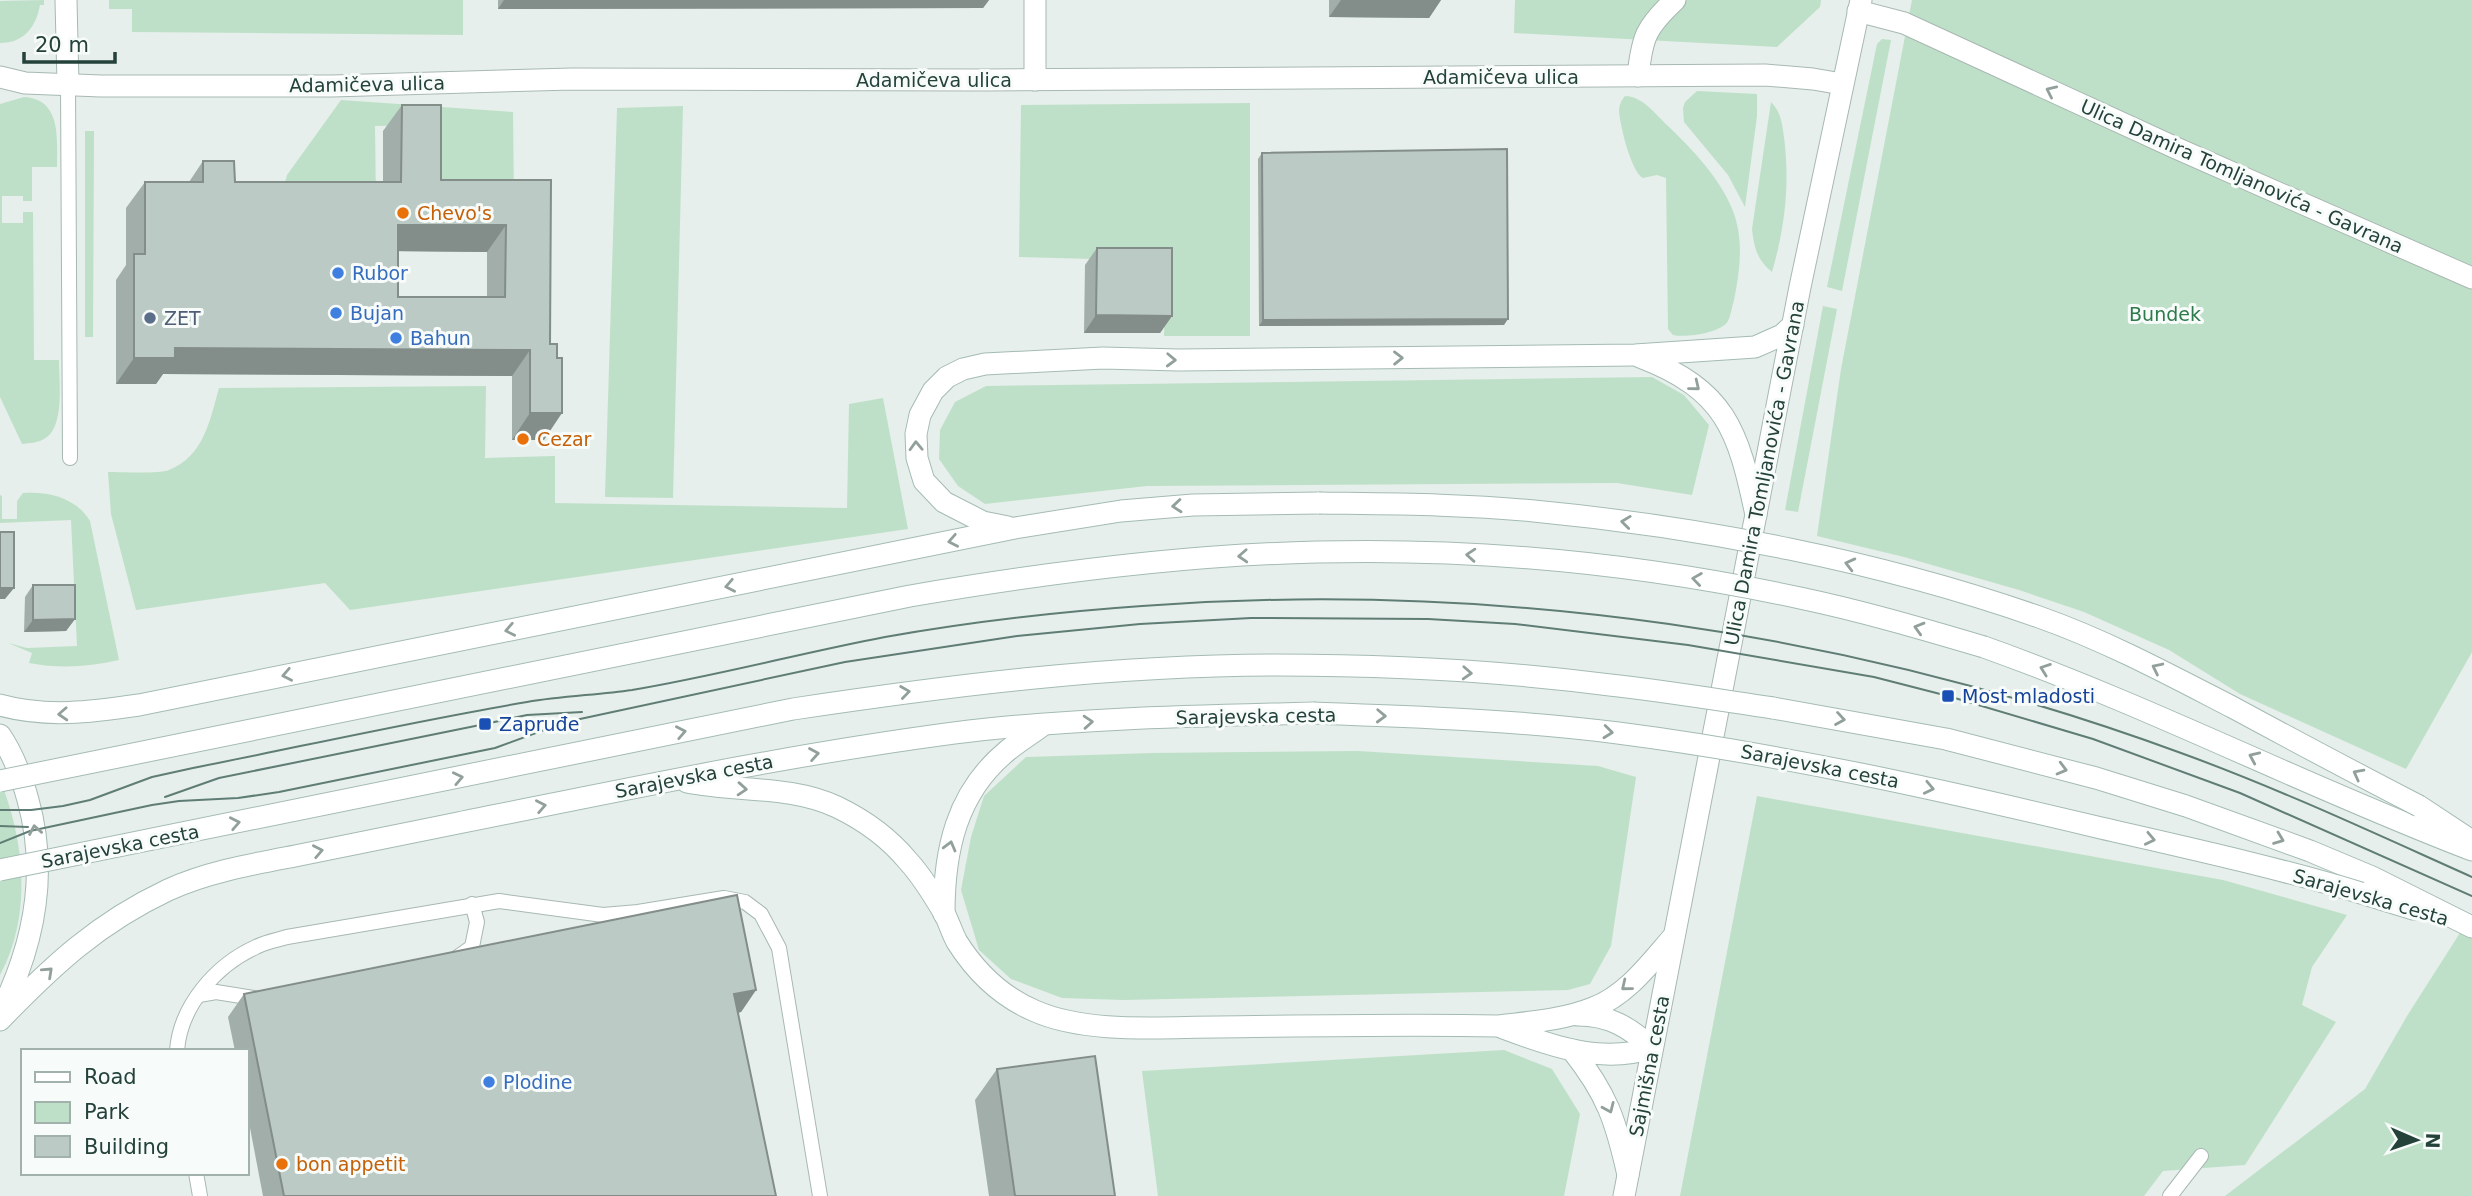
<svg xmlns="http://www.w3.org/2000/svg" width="2472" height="1196" viewBox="0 0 2472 1196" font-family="'DejaVu Sans',sans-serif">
<rect width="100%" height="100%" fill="#e6efeb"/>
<g fill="#bfe0c8">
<path d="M 44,0 L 44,5 L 40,5 C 36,27 24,43 0,43 L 0,1 Z"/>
<polygon points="109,0 463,0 463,35 132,32 132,9 109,9"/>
<polygon points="1515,0 1821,0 1820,7 1777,47 1514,33"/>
<polygon points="1912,0 2472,0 2472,652 2406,769 2240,694 2169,650 2084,612 2019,590 1904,557 1817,536 1841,369"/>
<polygon points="1882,39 1891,40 1842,291 1827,287 1877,44"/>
<polygon points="1697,91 1757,94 1757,116 1745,207 1728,175 1684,122 1683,108 1685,102"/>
<path d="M 1625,96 C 1644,97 1655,114 1668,126 C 1693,150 1720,178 1733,211 C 1744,240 1740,270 1734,300 C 1732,306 1731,315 1728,321 C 1721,333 1686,338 1673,335 L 1668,329 L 1666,178 L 1657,175 L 1643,178 C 1631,172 1620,125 1619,111 C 1619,105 1621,101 1625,96 Z"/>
<path d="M 24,97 C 62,99 57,140 57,167 L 32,167 L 32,201 L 23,201 L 23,196 L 2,196 L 2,223 L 23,223 L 23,212 L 33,212 L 34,360 L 59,360 C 59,382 65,428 44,439 C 38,443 29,443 22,444 L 0,397 L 0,104 Z"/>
<polygon points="341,100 513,112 514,203 428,202 427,125 375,126 376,201 280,201 287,175"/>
<path d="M 1771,102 C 1781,112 1782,123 1784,137 C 1790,184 1785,227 1772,272 C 1757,260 1754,247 1752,229 Z"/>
<polygon points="1250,103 1250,336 1164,336 1166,261 1019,257 1021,105"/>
<polygon points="683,106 673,498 605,497 617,108"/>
<polygon points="85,131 94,131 93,337 85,337"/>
<polygon points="1823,306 1837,309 1798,512 1785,510"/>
<polygon points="1652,377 1684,395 1709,425 1692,495 1617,483 1147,486 985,504 958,486 939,459 940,430 955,402 986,386"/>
<path d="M 486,386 L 485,458 L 555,456 L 555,503 L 847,508 L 849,404 L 883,398 L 908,529 L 350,610 L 325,583 L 136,610 L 111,514 L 108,472 C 122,472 159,474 169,470 C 204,456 210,420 219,388 Z"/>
<path d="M 23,493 C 50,491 76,498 90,521 L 119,660 C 89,667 60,669 29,663 L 32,653 L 8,643 L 27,648 L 77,646 L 71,520 L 0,523 L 0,495 L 2,496 L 2,519 L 17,519 L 17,501 Z"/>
<polygon points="1358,751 1598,766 1636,777 1611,946 1590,984 1568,990 1123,1000 1062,998 1011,979 979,950 961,890 971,837 984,796 1026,757 1152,753"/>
<path d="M 0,780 C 25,841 32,916 0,975 Z"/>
<polygon points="1757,796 2223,880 2347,915 2312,967 2302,1005 2336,1022 2245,1165 2163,1171 2144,1196 1680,1196"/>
<polygon points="2472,914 2472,1196 2225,1196 2365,1089 2407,1016"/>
<polygon points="1504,1050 1552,1069 1580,1114 1564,1196 1158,1196 1142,1071"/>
</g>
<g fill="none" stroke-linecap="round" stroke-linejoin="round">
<defs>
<g id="service">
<polyline points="68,84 70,458"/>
<polyline points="455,959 472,947 477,922 472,904"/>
<polyline points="199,995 216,992 260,999"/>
<path d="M 177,1051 C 180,1006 216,965 256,947 C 265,942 277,940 287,937 L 499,901 L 603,915 L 638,912 L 724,898 L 745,902 L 761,914 L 779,948 L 820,1196"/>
<polyline points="196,1173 200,1196"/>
<polyline points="2170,1196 2201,1156"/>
</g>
<g id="minor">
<polyline points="66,0 68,84"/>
<polyline points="1858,11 1904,23 2176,148 2472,278"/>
<path d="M 1638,76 C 1642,37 1646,27 1675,0"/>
<polyline points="0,77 25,83 101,86 332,86 572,79 986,80 1765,75 1813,79 1842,84"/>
<polyline points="1035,80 1035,0"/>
</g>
<polyline id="tertiary" points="1624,1196 1800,287 1861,0"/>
<g id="secondary">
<path d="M 1640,357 C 1726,390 1738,430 1756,515"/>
<polyline points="1008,527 983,522 944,502 924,481 917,458 916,434 920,415 933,391 947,377 963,369 985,364 1103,358 1179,360 1635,355 1755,347 1782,335 1793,325"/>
<path d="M 1984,647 C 2150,706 2307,787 2472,850"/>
<path d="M 0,705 C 47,718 91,712 139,705 L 1015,528 L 1121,511 L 1193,505 L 1319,503"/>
<polyline points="1773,708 1946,739 2096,778 2186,806 2310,851 2372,877 2472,927"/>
<path d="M 0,735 C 13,754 22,778 28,800 C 48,872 35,942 2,1009"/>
<path d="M 687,782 C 736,792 790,785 837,807 C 864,820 889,838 908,861 C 922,876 934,896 944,913 C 949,922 952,933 957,942 C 976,972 1002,997 1035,1011 C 1087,1034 1162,1027 1218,1027 C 1311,1026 1405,1024 1498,1026 C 1530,1022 1563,1020 1593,1008 C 1627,995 1650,963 1673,937"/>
<polyline points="2419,806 2472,841"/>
<polyline points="2361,893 2413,909"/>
<path d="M 944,914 C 944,851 956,793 1007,751 C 1018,742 1031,734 1043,725"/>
<path d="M 0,1020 C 53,965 98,923 168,890 C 207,872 253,864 295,856 C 349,845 403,834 458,823 C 623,790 787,755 954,733 C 1073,718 1194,716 1313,713"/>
<path d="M 1503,1028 C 1551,1046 1601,1064 1652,1048 C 1629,1027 1609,1015 1578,1015"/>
<path d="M 1572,1050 C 1607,1094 1616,1121 1628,1175"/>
</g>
</defs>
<use href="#service" stroke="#a8b8b2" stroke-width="16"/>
<use href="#minor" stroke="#a8b8b2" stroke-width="23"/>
<use href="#tertiary" stroke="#a8b8b2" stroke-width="23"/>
<use href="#secondary" stroke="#a4bbb3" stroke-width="23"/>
<use href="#service" stroke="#fff" stroke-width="14"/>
<use href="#minor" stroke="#fff" stroke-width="21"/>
<use href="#tertiary" stroke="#fff" stroke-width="21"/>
<use href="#secondary" stroke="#fff" stroke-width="21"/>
<g stroke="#5f7d75" stroke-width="2">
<polyline points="165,797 219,778 485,724 527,715 582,712"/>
<path d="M 0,810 L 31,810 L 63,806 L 90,800 L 152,777 L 193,768 C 304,746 415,721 527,702 C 562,696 597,695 632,690 C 716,676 801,653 885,637 C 969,622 1056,612 1142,606 C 1493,580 1850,631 2181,753 C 2280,789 2376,834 2472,877"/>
<polyline points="0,826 28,827"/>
<polyline points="0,843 30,831 152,805 179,801 238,798 279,792 495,748 566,722 845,662 1017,636 1140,624 1251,618 1428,619 1515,624 1688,645 1874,677 1948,696 2093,739 2240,793 2472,896"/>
</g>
<defs>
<g id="secondary-bridge">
<path d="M 1319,503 C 1391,504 1463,504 1534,511 C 1702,527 1879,561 2039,617 C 2107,641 2170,675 2234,708 C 2295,741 2357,774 2419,806"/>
<path d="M 1313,713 C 1415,717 1517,720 1618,733 C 1781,754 1942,790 2101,828 C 2188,848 2275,867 2361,893"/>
<path d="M 0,781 L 910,596 C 1044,573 1180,555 1317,552 C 1478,548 1642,564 1800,598 C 1862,611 1923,629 1984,647"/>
<path d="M 0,870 L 793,709 C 953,685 1115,665 1277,665 C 1388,665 1501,671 1610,685 C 1665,691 1719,700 1773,708"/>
</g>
</defs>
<use href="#secondary-bridge" stroke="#a4bbb3" stroke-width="23" stroke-linecap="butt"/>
<use href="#secondary-bridge" stroke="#fff" stroke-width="21"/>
</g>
<g fill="#a1aea9" fill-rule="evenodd">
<polygon points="498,0 989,0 983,8 498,9"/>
<polygon points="1329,0 1441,0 1429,18 1329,17"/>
<path d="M 402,105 L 441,180 L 551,180 L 544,440 L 512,440 L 512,376 L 163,374 L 156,384 L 116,384 L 116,280 L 126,265 L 126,208 L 145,182 L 189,182 L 203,161 L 235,182 L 383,182 L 383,131 ZM 398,251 L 487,252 L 487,297 L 398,297 Z"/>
<polygon points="1262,153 1504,325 1259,326 1258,159"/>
<polygon points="1097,248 1172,316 1160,333 1084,333 1085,265"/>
<polygon points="33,585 75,619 66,631 24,632 25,597"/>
<polygon points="756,990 741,1012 737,1013 776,1196 263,1196 247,1112 247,1051 235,1051 228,1017 244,994"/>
<polygon points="997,1069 1115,1196 989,1196 975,1100"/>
</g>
<g fill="#838d89">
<polygon points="504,0 989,0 983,8 498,9"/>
<polygon points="1341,0 1441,0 1429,18 1329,17"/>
<polygon points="398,225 506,225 487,252 380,251"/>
<polygon points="1096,315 1172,316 1160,333 1084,333"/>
<polygon points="1508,319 1504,325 1259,326 1263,320"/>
<polygon points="175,348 530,350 512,376 163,374 156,384 116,384 134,358"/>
<polygon points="530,413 562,413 544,440 512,440"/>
<polygon points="0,588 14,588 5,599 0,599"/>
<polygon points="75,619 66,631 24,632 33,620"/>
<polygon points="756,990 741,1012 718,1017 734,994"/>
</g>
<g fill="#bbcac4" stroke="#838d89" stroke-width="2" fill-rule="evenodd">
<path d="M 402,105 L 441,105 L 441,180 L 551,180 L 550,344 L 557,344 L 557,358 L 562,358 L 562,413 L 530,413 L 530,350 L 175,348 L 175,358 L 134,358 L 134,254 L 145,254 L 145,182 L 203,182 L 203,161 L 234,161 L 235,182 L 401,182 ZM 398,225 L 506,225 L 505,297 L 398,297 Z"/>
<polygon points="1507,149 1508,319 1263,320 1262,153"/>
<polygon points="1097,248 1172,248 1172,316 1096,315"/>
<rect x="0" y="532" width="14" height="56"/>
<polygon points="33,585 75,585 75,619 33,620"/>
<polygon points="737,895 756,990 734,994 776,1196 284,1196 244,994"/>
<polygon points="1095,1056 1115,1196 1015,1196 997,1069"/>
</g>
<defs><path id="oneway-chevron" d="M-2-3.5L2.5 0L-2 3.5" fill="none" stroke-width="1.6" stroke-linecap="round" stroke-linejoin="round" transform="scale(1.75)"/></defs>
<g stroke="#92a09c">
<use href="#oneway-chevron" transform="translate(2051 91) rotate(-155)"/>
<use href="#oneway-chevron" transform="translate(1398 358) rotate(-1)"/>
<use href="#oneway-chevron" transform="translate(1171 360) rotate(2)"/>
<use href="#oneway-chevron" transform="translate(1695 386) rotate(39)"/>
<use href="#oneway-chevron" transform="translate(916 446) rotate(-92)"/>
<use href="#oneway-chevron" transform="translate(1177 506) rotate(175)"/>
<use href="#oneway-chevron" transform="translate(1626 522) rotate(-173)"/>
<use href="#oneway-chevron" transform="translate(953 541) rotate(169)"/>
<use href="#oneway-chevron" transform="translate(1471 555) rotate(-176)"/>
<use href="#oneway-chevron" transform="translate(1243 556) rotate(177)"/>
<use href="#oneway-chevron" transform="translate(1850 564) rotate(-166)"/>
<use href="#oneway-chevron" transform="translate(1697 579) rotate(-172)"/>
<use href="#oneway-chevron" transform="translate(730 586) rotate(169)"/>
<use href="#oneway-chevron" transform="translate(1919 628) rotate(-164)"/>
<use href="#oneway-chevron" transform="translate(510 630) rotate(169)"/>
<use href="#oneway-chevron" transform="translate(2157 668) rotate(-154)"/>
<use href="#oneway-chevron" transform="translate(2045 669) rotate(-160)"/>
<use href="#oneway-chevron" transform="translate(1467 673) rotate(3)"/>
<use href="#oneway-chevron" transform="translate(287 675) rotate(169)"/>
<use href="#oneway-chevron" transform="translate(905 692) rotate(-8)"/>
<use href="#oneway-chevron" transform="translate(63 714) rotate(177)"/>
<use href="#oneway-chevron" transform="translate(1381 716) rotate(2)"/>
<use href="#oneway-chevron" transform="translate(1840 719) rotate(9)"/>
<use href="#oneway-chevron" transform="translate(1088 722) rotate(-4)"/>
<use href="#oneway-chevron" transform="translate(681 732) rotate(-11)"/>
<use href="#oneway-chevron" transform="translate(1608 732) rotate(6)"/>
<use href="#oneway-chevron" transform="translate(814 754) rotate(-10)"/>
<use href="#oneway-chevron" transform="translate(2254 757) rotate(-156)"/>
<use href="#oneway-chevron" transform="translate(2062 769) rotate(15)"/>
<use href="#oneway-chevron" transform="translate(2358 774) rotate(-152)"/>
<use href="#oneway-chevron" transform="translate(458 778) rotate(-12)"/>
<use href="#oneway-chevron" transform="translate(1929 788) rotate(12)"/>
<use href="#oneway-chevron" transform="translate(742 789) rotate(4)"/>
<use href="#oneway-chevron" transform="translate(541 806) rotate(-11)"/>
<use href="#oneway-chevron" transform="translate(235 823) rotate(-11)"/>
<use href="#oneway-chevron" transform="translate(35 830) rotate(-100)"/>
<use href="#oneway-chevron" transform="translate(2150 839) rotate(12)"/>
<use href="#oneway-chevron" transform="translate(2279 839) rotate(21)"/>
<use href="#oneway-chevron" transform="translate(950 846) rotate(-75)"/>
<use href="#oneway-chevron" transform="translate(318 851) rotate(-11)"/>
<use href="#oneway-chevron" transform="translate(48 972) rotate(-43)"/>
<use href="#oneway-chevron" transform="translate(1626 986) rotate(141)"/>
<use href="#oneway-chevron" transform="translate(1609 1108) rotate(66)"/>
</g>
<g fill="#e8710a" stroke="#f7fbf9" stroke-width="2.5">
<circle cx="403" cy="213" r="7"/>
<circle cx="523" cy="439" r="7"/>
<circle cx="282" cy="1164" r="7"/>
</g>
<g fill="#3f7fe0" stroke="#f7fbf9" stroke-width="2.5">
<circle cx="338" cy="273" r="7"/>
<circle cx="336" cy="313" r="7"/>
<circle cx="396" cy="338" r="7"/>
<circle cx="489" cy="1082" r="7"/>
</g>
<circle fill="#5c6f8a" stroke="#f7fbf9" stroke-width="2.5" cx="150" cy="318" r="7"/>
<g fill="#1a4fb4" stroke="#f7fbf9" stroke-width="2.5">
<rect x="1941" y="689" width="14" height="14" rx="3.5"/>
<rect x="478" y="717" width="14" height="14" rx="3.5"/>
</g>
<g text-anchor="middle" stroke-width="6" stroke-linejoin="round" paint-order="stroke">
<g font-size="19" fill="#24423a" stroke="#f7fbf9">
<text x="1501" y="84">Adamičeva ulica</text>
<text x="934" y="87">Adamičeva ulica</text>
<text transform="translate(367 84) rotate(-1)" y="7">Adamičeva ulica</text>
<text transform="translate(2242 176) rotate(24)" y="7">Ulica Damira Tomljanovića - Gavrana</text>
<text transform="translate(1764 473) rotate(-79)" y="7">Ulica Damira Tomljanovića - Gavrana</text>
<text transform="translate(1256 716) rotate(-1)" y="7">Sarajevska cesta</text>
<text transform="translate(1820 766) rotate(11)" y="7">Sarajevska cesta</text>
<text transform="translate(694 776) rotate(-11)" y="7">Sarajevska cesta</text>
<text transform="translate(120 846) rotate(-11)" y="7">Sarajevska cesta</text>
<text transform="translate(2371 897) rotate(16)" y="7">Sarajevska cesta</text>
<text transform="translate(1649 1066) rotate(-79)" y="7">Sajmišna cesta</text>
</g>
<g font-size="19" fill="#c56008" stroke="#f7fbf9" text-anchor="start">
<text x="417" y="220">Chevo's</text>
<text x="537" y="446">Cezar</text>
<text x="296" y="1171">bon appetit</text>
</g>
<g font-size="19" fill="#366cbe" stroke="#f7fbf9" text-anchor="start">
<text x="352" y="280">Rubor</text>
<text x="350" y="320">Bujan</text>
<text x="410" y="345">Bahun</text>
<text x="503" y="1089">Plodine</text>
</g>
<g font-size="19" fill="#2d7a4b" stroke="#f7fbf9">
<text x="2165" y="321">Bundek</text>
</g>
<g font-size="19" fill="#4e5e75" stroke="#f7fbf9" text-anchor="start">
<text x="164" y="325">ZET</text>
</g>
<g font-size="19" fill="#164399" stroke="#f7fbf9" text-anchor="start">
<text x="1962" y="703">Most mladosti</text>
<text x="499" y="731">Zapruđe</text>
</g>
</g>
<rect x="21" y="1049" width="228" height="126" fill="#f7fbf9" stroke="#a3b1ad" stroke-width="2"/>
<rect x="35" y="1072" width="35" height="10" fill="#ffffff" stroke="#a3b1ad" stroke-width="2"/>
<text x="84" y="1084" font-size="21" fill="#24423a">Road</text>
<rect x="35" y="1102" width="35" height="21" fill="#bfe0c8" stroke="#a3b1ad" stroke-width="2"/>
<text x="84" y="1119" font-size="21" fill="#24423a">Park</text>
<rect x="35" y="1136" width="35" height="21" fill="#bbcac4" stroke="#a3b1ad" stroke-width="2"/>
<text x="84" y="1154" font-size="21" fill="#24423a">Building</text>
<g transform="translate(2416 1140) rotate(92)" stroke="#f7fbf9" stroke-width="5" paint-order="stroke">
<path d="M0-5L12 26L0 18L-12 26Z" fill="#24423a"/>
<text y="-10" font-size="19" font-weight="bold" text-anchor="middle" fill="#24423a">N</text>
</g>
<path d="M24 52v10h91v-10" fill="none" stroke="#24423a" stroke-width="3.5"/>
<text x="35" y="52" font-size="21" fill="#24423a" stroke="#f7fbf9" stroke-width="5" paint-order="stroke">20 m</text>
</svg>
